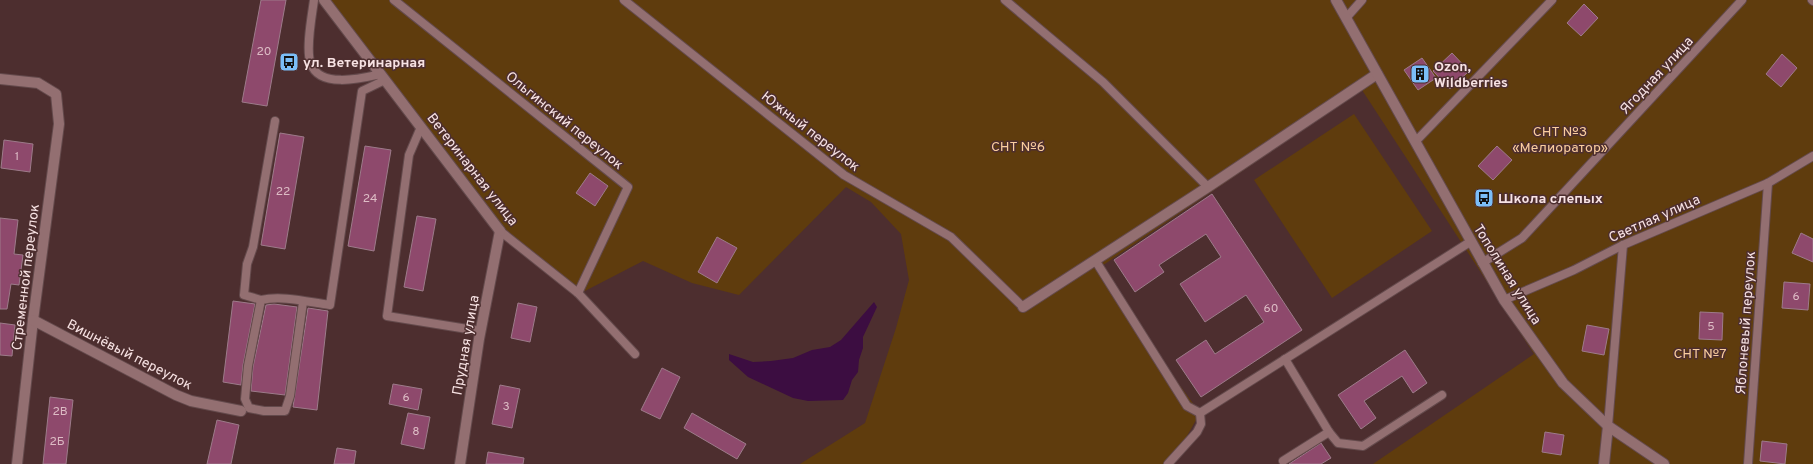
<svg xmlns="http://www.w3.org/2000/svg" width="1813" height="464" viewBox="0 0 1813 464" font-family="Overpass,sans-serif">
<rect width="100%" height="100%" fill="#4d2e2f"/>
<g fill="#5f3c0d">
<polygon points="321,0 1813,0 1813,464 1373,464 1534,354 1362,90 1096,270 1200,413 1171,464 800,464 865,423 896,328 909,280 901,234 871,202 846,187 739,295 692,283 643,261 583,292 497,232"/>
<polygon points="1354,114 1432,231 1332,298 1254,180"/>
</g>
<polygon fill="#3c0d41" points="874,302 877,307 863,337 863,348 859,360 858,372 852,380 848,393 843,400 808,401 793,398 748,377 729,360 729,354 753,362 771,361 793,358 812,350 830,347 841,340"/>
<g fill="#8e496c" stroke="#9d7b8a">
<polygon points="261,0 286,0 267,106 242,102"/>
<polygon points="1584,4 1598,18 1581,36 1567,23"/>
<polygon points="1452,53 1469,71 1450,89 1433,71"/>
<polygon points="1782,54 1797,68 1781,87 1766,74"/>
<polygon points="1422,58 1436,78 1418,90 1404,70"/>
<polygon points="280,133 304,137 285,249 261,245"/>
<polygon points="4,140 33,144 30,172 1,168"/>
<polygon points="365,146 391,150 374,251 348,246"/>
<polygon points="1497,146 1512,160 1493,180 1478,166"/>
<polygon points="590,173 608,186 595,206 576,193"/>
<polygon points="1212,194 1302,330 1201,397 1176,360 1206,340 1215,354 1264,322 1246,295 1205,322 1180,284 1221,257 1206,234 1159,265 1164,272 1135,292 1114,260"/>
<polygon points="417,216 436,219 423,291 404,287"/>
<polygon points="0,218 18,220 14,254 23,255 19,285 11,284 7,309 0,309"/>
<polygon points="1801,233 1813,239 1813,262 1792,253"/>
<polygon points="717,237 737,248 717,283 698,272"/>
<polygon points="1784,282 1810,284 1808,310 1782,308"/>
<polygon points="233,301 255,304 243,365 241,385 223,382"/>
<polygon points="518,303 537,307 530,342 511,338"/>
<polygon points="274,304 297,307 285,395 251,391 253,367 266,305"/>
<polygon points="308,308 328,311 317,410 293,407"/>
<polygon points="1700,312 1723,313 1722,340 1699,339"/>
<polygon points="0,323 15,325 12,356 0,355"/>
<polygon points="1587,325 1609,329 1604,355 1582,351"/>
<polygon points="1405,350 1427,383 1413,393 1402,376 1364,401 1376,418 1361,429 1338,395"/>
<polygon points="662,368 680,377 660,419 641,410"/>
<polygon points="393,384 422,389 418,410 389,404"/>
<polygon points="500,385 520,389 512,428 492,424"/>
<polygon points="50,397 73,400 66,464 43,464"/>
<polygon points="408,413 430,417 424,449 401,444"/>
<polygon points="692,413 746,444 737,459 684,428"/>
<polygon points="217,420 239,425 231,464 207,464"/>
<polygon points="1545,432 1564,435 1561,455 1542,452"/>
<polygon points="1762,441 1787,444 1785,464 1760,461"/>
<polygon points="1321,443 1331,458 1321,464 1289,464"/>
<polygon points="337,448 356,451 354,464 334,464"/>
<polygon points="488,452 524,458 523,464 486,464"/>
</g>
<g fill="none" stroke-linecap="round" stroke-linejoin="round">
<defs>
<g id="service">
<path d="M 314,0 C 312,15 305,51 311,64 C 320,89 363,78 381,74"/>
<polyline points="394,0 628,187 578,293"/>
<polyline points="624,0 844,175 951,237 1023,307"/>
<polyline points="1005,0 1103,82 1208,187"/>
<polyline points="1812,0 1813,1"/>
<polyline points="1346,18 1362,0"/>
<polyline points="421,127 409,155 387,316 480,331"/>
<polyline points="1416,141 1552,0"/>
<polyline points="500,231 578,293 635,354"/>
<polyline points="1095,260 1187,406 1200,413 1470,242"/>
<polyline points="1482,263 1522,238 1742,0"/>
<polyline points="261,300 244,295 247,264 253,247 275,121"/>
<polyline points="1504,300 1574,270 1623,245 1768,183 1813,156"/>
<path d="M 303,302 L 290,396 L 285,411 L 264,411 L 249,408 L 245,399 L 248,366 L 261,300 C 282,295 308,302 330,305 L 362,91 L 385,80"/>
<polyline points="1285,359 1329,432 1338,443 1363,446 1442,395"/>
<polyline points="1608,426 1623,245"/>
<polyline points="1283,461 1329,432"/>
<polyline points="1168,464 1197,432 1201,424 1200,413"/>
<polyline points="1748,464 1768,183"/>
</g>
<g id="minor">
<polyline points="0,79 38,83 56,94 59,124 33,320 17,464"/>
<polyline points="1023,307 1208,187 1377,74"/>
<polyline points="33,320 176,395 191,401 241,411"/>
<polyline points="460,464 479,339 500,231"/>
<polyline points="1604,464 1608,426"/>
</g>
<g id="tertiary">
<polyline points="324,0 500,231"/>
<polyline points="1336,0 1504,300 1563,383 1608,426 1664,464"/>
</g>
</defs>
<use href="#service" stroke="#644a4c" stroke-width="10"/>
<use href="#minor" stroke="#644a4c" stroke-width="12"/>
<use href="#tertiary" stroke="#644a4c" stroke-width="12"/>
<use href="#service" stroke="#936f71" stroke-width="8"/>
<use href="#minor" stroke="#936f71" stroke-width="10"/>
<use href="#tertiary" stroke="#936f71" stroke-width="10"/>
</g>
<defs>
<symbol id="bus-square" viewBox="-11 -11 22 22"><rect x="-9" y="-9" width="18" height="18" rx="4" fill="#7bbef8" stroke="#4d2e2f"/><path d="M-5-6H5V4H4V6H2V4H-2V6H-4V4H-5ZM-3.5-4V0h7V-4ZM-3.5 1.2v1.5H-2V1.2ZM2 1.2v1.5H3.5V1.2Z" fill="#111"/></symbol>
<symbol id="building-square" viewBox="-11 -11 22 22"><rect x="-9" y="-9" width="18" height="18" rx="4" fill="#7bbef8" stroke="#4d2e2f"/><path d="M-4-6H4V6H1V3H-1V6H-4ZM-2.5-4.3h1.7v1.8h-1.7ZM.8-4.3h1.7v1.8H.8ZM-2.5-1h1.7V.8h-1.7ZM.8-1h1.7V.8H.8Z" fill="#111"/></symbol>
</defs>
<g fill-rule="evenodd">
<use href="#bus-square" x="278" y="51" width="22" height="22"/>
<use href="#building-square" x="1409" y="63" width="22" height="22"/>
<use href="#bus-square" x="1473" y="187" width="22" height="22"/>
</g>
<g text-anchor="middle" stroke-width="3" stroke-linejoin="round" paint-order="stroke">
<g font-size="12" fill="#ddbcc5">
<text x="264" y="55">20</text>
<text x="17" y="160">1</text>
<text x="283" y="195">22</text>
<text x="370" y="202">24</text>
<text x="1796" y="300">6</text>
<text x="1271" y="312">60</text>
<text x="1711" y="330">5</text>
<text x="406" y="401">6</text>
<text x="506" y="410">3</text>
<text x="60" y="415">2В</text>
<text x="416" y="435">8</text>
<text x="57" y="445">2Б</text>
</g>
<g font-size="14" font-weight="bold" fill="#f7e2e3" stroke="#4d2e2f" text-anchor="start">
<text x="303" y="67">ул. Ветеринарная</text>
<text x="1434" y="71">Ozon,<tspan x="1434" dy="16">Wildberries</tspan></text>
<text x="1498" y="203">Школа слепых</text>
</g>
<g font-size="14" fill="#f7e2e3" stroke="#4d2e2f">
<text transform="translate(1656 75) rotate(-47)" y="5">Ягодная улица</text>
<text transform="translate(565 120) rotate(39)" y="5">Ольгинский переулок</text>
<text transform="translate(811 131) rotate(38)" y="5">Южный переулок</text>
<text transform="translate(473 169) rotate(52)" y="5">Ветеринарная улица</text>
<text transform="translate(1654 218) rotate(-24)" y="5">Светлая улица</text>
<text transform="translate(1508 274) rotate(58)" y="5">Тополиная улица</text>
<text transform="translate(25 277) rotate(-83)" y="5">Стременной переулок</text>
<text transform="translate(1745 323) rotate(-86)" y="5">Яблоневый переулок</text>
<text transform="translate(465 345) rotate(-80)" y="5">Прудная улица</text>
<text transform="translate(130 354) rotate(27)" y="5">Вишнёвый переулок</text>
</g>
<g font-size="14" fill="#facd9e" stroke="#4d2e2f">
<text x="1560" y="136">СНТ №3<tspan x="1560" dy="16">«Мелиоратор»</tspan></text>
<text x="1018" y="151">СНТ №6</text>
<text x="1700" y="358">СНТ №7</text>
</g>
</g>
</svg>
